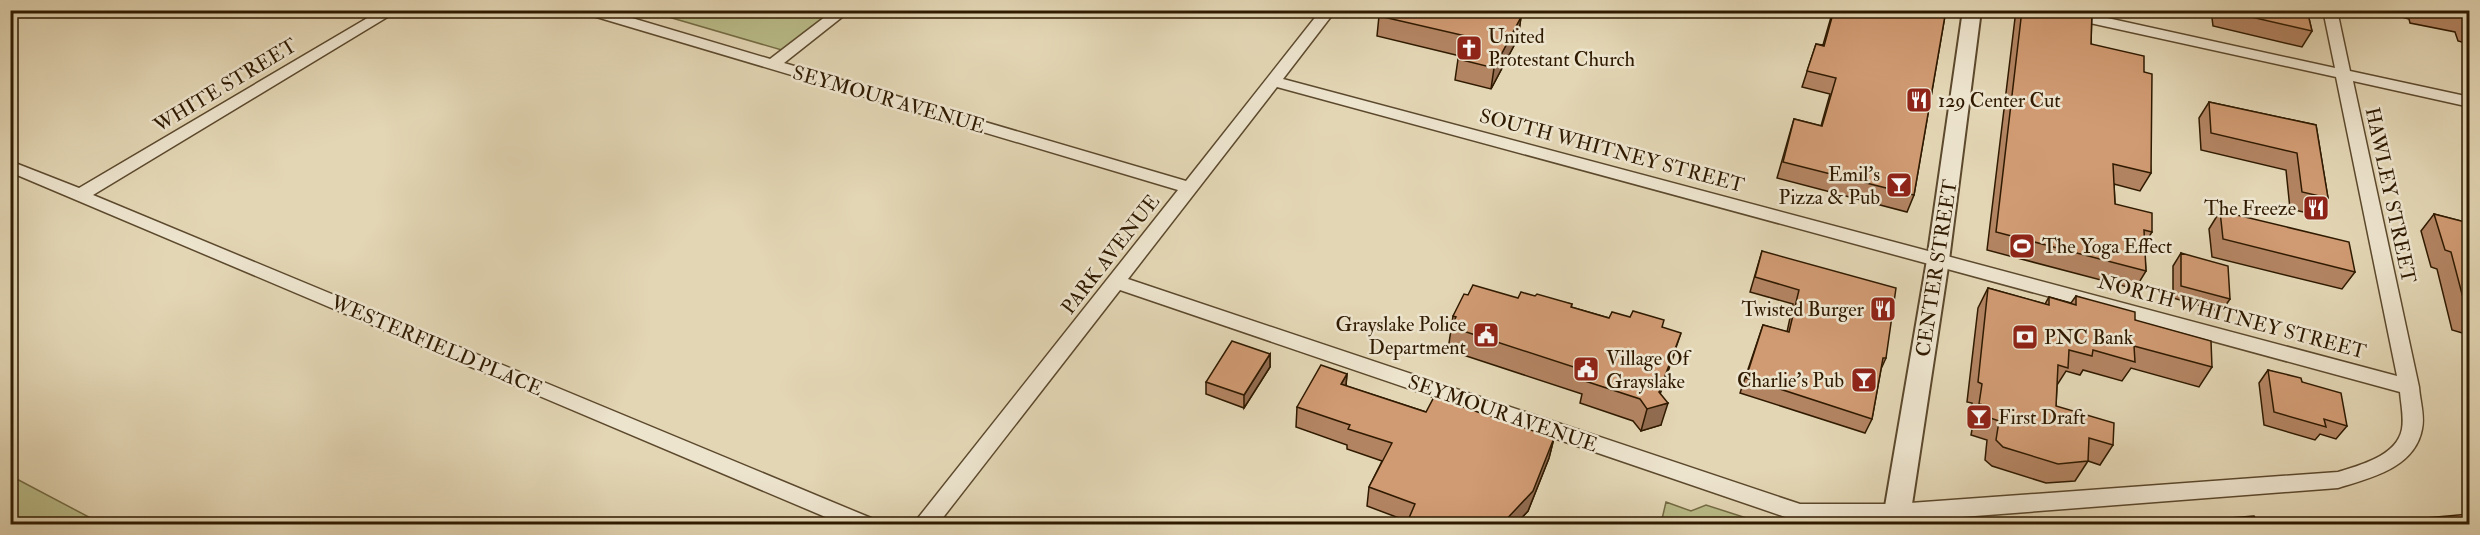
<svg xmlns="http://www.w3.org/2000/svg" width="2480" height="535" viewBox="0 0 2480 535" font-family="'IM FELL Double Pica',serif">
<rect width="100%" height="100%" fill="#e3d6b4"/>
<filter id="stains"><feTurbulence type="fractalNoise" baseFrequency=".00333" numOctaves="4"/><feColorMatrix values="0 0 0 0 .2 0 0 0 0 .09 0 0 0 0 .02 0 0 0 .5 -.17"/></filter>
<radialGradient id="worn" r=".72"><stop offset=".6" stop-color="#630" stop-opacity="0"/><stop offset="1" stop-color="#630" stop-opacity=".3"/></radialGradient>
<g fill="#b9bc89" stroke="#746b44" stroke-width="1.5">
<polygon points="648,11 835,11 785,51"/>
<polygon points="11,476 102,524 11,524"/>
<polygon points="1666,502 1691,511 1706,505 1765,524 1678,524 1662,519"/>
</g>
<g fill="none" stroke-linecap="round" stroke-linejoin="round">
<defs>
<g id="minor">
<polygon points="381,10 399,10 93,195 871,518 874,524 842,524 10,172 10,161 79,188"/>
<path d="M 581,10 L 605,10 L 770,59 L 834,10 L 851,10 L 784,63 L 1186,181 L 1321,10 L 1336,10 L 1283,79 L 2397,376 L 2336,77 L 2049,14 L 2042,10 L 2071,10 L 2335,68 L 2323,10 L 2337,10 L 2350,71 L 2470,97 L 2470,107 L 2353,81 L 2419,387 C 2420,401 2425,416 2422,429 C 2415,468 2370,478 2338,488 L 1896,522 L 1800,522 L 1120,290 L 938,524 L 915,524 L 918,518 L 1178,190 L 583,13 ZM 1277,87 L 2400,392 C 2401,404 2404,417 2402,429 C 2397,456 2360,465 2338,472 L 1896,504 L 1800,504 L 1128,279 Z"/>
</g>
<polygon id="tertiary" points="1963,10 1981,10 1949,260 1909,524 1882,524 1927,260"/>
</defs>
<use href="#minor" stroke="#5c492d" stroke-width="3"/>
<use href="#tertiary" stroke="#5c492d" stroke-width="4"/>
<use href="#minor" fill="#ede4ce" fill-rule="evenodd"/>
<use href="#tertiary" fill="#ede4ce" fill-rule="evenodd"/>
</g>
<g fill="#b38462" stroke="#2f1a00" stroke-width="1.5">
<polygon points="1833,10 1861,12 1861,10 1946,10 1914,195 1907,212 1777,178 1789,136 1794,119 1821,126 1830,94 1802,87 1816,44 1823,45"/>
<polygon points="2016,10 2092,10 2091,44 2144,72 2151,173 2140,191 2114,184 2115,204 2152,232 2144,245 2146,271 2135,289 1987,250"/>
<polygon points="2127,10 2148,10 2146,15"/>
<polygon points="2211,10 2307,10 2312,31 2302,47 2213,26"/>
<polygon points="2399,10 2469,10 2469,44 2458,41 2455,32 2410,23 2409,19 2401,17"/>
<polygon points="1379,16 1521,17 1518,38 1491,89 1455,80 1458,59 1460,56 1377,36"/>
<polygon points="2209,102 2316,125 2328,198 2316,215 2290,209 2286,170 2201,150 2199,118"/>
<polygon points="2220,211 2355,272 2342,289 2212,257 2209,229"/>
<polygon points="2434,214 2469,223 2469,335 2452,330 2437,269 2431,267 2421,231"/>
<polygon points="1762,251 1886,358 1881,369 1872,419 1865,433 1740,393 1763,325 1787,332 1793,304 1750,292"/>
<polygon points="2181,253 2230,299 2221,312 2173,298 2173,266"/>
<polygon points="1988,288 2045,304 2049,297 2071,303 2076,296 2135,320 2212,367 2199,387 2131,368 2122,381 2083,370 2080,375 2066,371 2057,385 2056,406 2113,445 2100,465 2088,461 2075,481 2046,483 1992,466 1985,460 1987,440 1971,435 1973,424 1969,423 1972,403 1967,402 1978,308"/>
<polygon points="1468,295 1518,298 1535,296 1572,304 1571,307 1609,318 1662,327 1674,355 1660,393 1661,425 1641,431 1633,421 1580,403 1582,394 1448,350 1453,316"/>
<polygon points="1270,354 1270,367 1244,408 1206,394 1206,382"/>
<polygon points="2268,370 2302,382 2347,426 2336,439 2320,434 2315,440 2264,425 2259,383"/>
<polygon points="1347,374 1346,386 1426,412 1554,438 1549,458 1528,511 1515,525 1406,525 1407,521 1367,506 1369,487 1382,461 1347,449 1347,445 1296,427 1297,407"/>
</g>
<g fill="#926c50" stroke="#2f1a00" stroke-width="1.5">
<polygon points="1521,17 1518,38 1491,89 1494,68"/>
<polygon points="1681,333 1656,406 1668,403 1661,425 1641,431 1647,409 1659,392"/>
<polygon points="1270,354 1270,367 1244,408 1244,395"/>
<polygon points="1347,374 1345,394 1341,384"/>
<polygon points="1554,438 1549,458 1528,511 1515,525 1501,525"/>
</g>
<g fill="#d09a72" stroke="#2f1a00" stroke-width="1.5">
<polygon points="1383,10 1497,10 1521,17 1494,68 1458,59 1470,37 1379,16"/>
<polygon points="1834,10 1856,10 1862,12 1863,10 1946,10 1914,195 1783,162 1794,119 1822,126 1836,78 1807,71 1816,44 1824,46"/>
<polygon points="2022,10 2092,10 2091,44 2144,56 2144,72 2152,74 2151,173 2113,164 2115,204 2152,213 2152,232 2144,230 2146,271 1996,232"/>
<polygon points="2307,10 2312,31 2221,10"/>
<polygon points="2209,102 2316,125 2328,198 2302,192 2297,153 2211,133"/>
<polygon points="2220,211 2349,242 2355,272 2223,239"/>
<polygon points="2434,214 2469,223 2469,314 2467,313 2451,252 2445,250"/>
<polygon points="1762,251 1896,288 1886,358 1883,358 1872,419 1746,378 1763,325 1789,332 1799,290 1755,277"/>
<polygon points="2181,253 2228,266 2230,299 2181,286"/>
<polygon points="1473,285 1518,298 1521,292 1535,296 1537,294 1572,304 1571,307 1609,318 1612,312 1630,317 1633,311 1664,320 1662,327 1681,333 1659,392 1668,403 1647,409 1640,399 1585,381 1589,372 1451,327 1456,317 1453,316 1464,294 1468,295"/>
<polygon points="1988,288 2049,305 2049,297 2076,305 2076,296 2135,312 2135,320 2211,341 2212,367 2134,346 2135,362 2093,350 2092,356 2069,350 2068,368 2058,365 2056,406 2114,423 2113,445 2089,438 2088,461 2058,464 2003,447 1996,440 1999,421 1982,415 1984,405 1979,404 1982,384 1978,382"/>
<polygon points="1232,341 1270,354 1244,395 1206,382"/>
<polygon points="1321,365 1347,374 1341,384 1426,412 1434,397 1554,438 1533,491 1501,525 1406,525 1415,504 1369,487 1392,443 1348,429 1350,425 1297,407"/>
<polygon points="2268,370 2301,378 2302,382 2341,393 2347,426 2324,419 2326,427 2274,412"/>
<polygon points="2469,514 2469,525 2347,525"/>
<polygon points="2254,516 2260,525 2141,525"/>
</g>
<defs>
<symbol id="church-square" viewBox="-11 -11 22 22"><rect x="-9" y="-9" width="18" height="18" rx="4" fill="#8f2418" stroke="#ede4ce"/><path d="M-1.2-6h2.4v3.5h3.3v2.4h-3.3V6h-2.4V-.1h-3.3v-2.4h3.3Z" fill="#fff"/></symbol>
<symbol id="restaurant-square" viewBox="-11 -11 22 22"><rect x="-9" y="-9" width="18" height="18" rx="4" fill="#8f2418" stroke="#ede4ce"/><path d="M-5-6h1v4h1v-4h1v4h1v-4h1v5L-1.5 .5V6h-2V.5L-5-1ZM5-6V6H3V1.5H1.5Q1.5-4 5-6Z" fill="#fff"/></symbol>
<symbol id="bar-square" viewBox="-11 -11 22 22"><rect x="-9" y="-9" width="18" height="18" rx="4" fill="#8f2418" stroke="#ede4ce"/><path d="M-6-5H6L.8 .8V4.5H3.5V6h-7V4.5H-.8V.8Z" fill="#fff"/></symbol>
<symbol id="stadium-square" viewBox="-11 -11 22 22"><rect x="-9" y="-9" width="18" height="18" rx="4" fill="#8f2418" stroke="#ede4ce"/><path d="M0-5a6.5 5 0 1 0 0 10a6.5 5 0 1 0 0-10ZM-3.5-1.8h7v3.6h-7Z" fill="#fff"/></symbol>
<symbol id="civic-square" viewBox="-11 -11 22 22"><rect x="-9" y="-9" width="18" height="18" rx="4" fill="#8f2418" stroke="#ede4ce"/><path d="M-.6-6.5H3V-4.5H.6V-3L4-1V1h2V6H-6V1h2V-1L-.6-3ZM-1.2 2.5V6h2.4V2.5Z" fill="#fff"/></symbol>
<symbol id="bank-square" viewBox="-11 -11 22 22"><rect x="-9" y="-9" width="18" height="18" rx="4" fill="#8f2418" stroke="#ede4ce"/><path d="M-6-4H6V4H-6ZM0-2.3a2.3 2.3 0 1 0 0 4.6a2.3 2.3 0 1 0 0-4.6Z" fill="#fff"/></symbol>
</defs>
<g fill-rule="evenodd">
<use href="#church-square" x="1454" y="33" width="30" height="30"/>
<use href="#restaurant-square" x="1904" y="85" width="30" height="30"/>
<use href="#bar-square" x="1884" y="170" width="30" height="30"/>
<use href="#restaurant-square" x="2301" y="193" width="30" height="30"/>
<use href="#stadium-square" x="2007" y="231" width="30" height="30"/>
<use href="#restaurant-square" x="1868" y="294" width="30" height="30"/>
<use href="#civic-square" x="1471" y="320" width="30" height="30"/>
<use href="#bank-square" x="2010" y="322" width="30" height="30"/>
<use href="#civic-square" x="1571" y="354" width="30" height="30"/>
<use href="#bar-square" x="1849" y="365" width="30" height="30"/>
<use href="#bar-square" x="1964" y="402" width="30" height="30"/>
</g>
<g text-anchor="middle" stroke-width="5" stroke-linejoin="round" paint-order="stroke">
<g font-size="20" fill="#2f1a00" stroke="#ede4ce" text-anchor="start">
<text x="1488" y="43">United<tspan x="1488" dy="23">Protestant Church</tspan></text>
<text x="1938" y="107">129 Center Cut</text>
<text x="1880" y="181" text-anchor="end">Emil's<tspan x="1880" dy="23">Pizza &amp; Pub</tspan></text>
<text x="2296" y="215" text-anchor="end">The Freeze</text>
<text x="2042" y="253">The Yoga Effect</text>
<text x="1864" y="316" text-anchor="end">Twisted Burger</text>
<text x="1466" y="331" text-anchor="end">Grayslake Police<tspan x="1466" dy="23">Department</tspan></text>
<text x="2044" y="344">PNC Bank</text>
<text x="1606" y="365">Village Of<tspan x="1606" dy="23">Grayslake</tspan></text>
<text x="1844" y="387" text-anchor="end">Charlie's Pub</text>
<text x="1998" y="424">First Draft</text>
</g>
<g font-size="20" fill="#2f1a00" stroke="#ede4ce">
<text transform="translate(225 85) rotate(-31)" y="7">WHITE STREET</text>
<text transform="translate(889 99) rotate(16)" y="7">SEYMOUR AVENUE</text>
<text transform="translate(1612 150) rotate(15)" y="7">SOUTH WHITNEY STREET</text>
<text transform="translate(2391 195) rotate(78)" y="7">HAWLEY STREET</text>
<text transform="translate(1110 254) rotate(-52)" y="7">PARK AVENUE</text>
<text transform="translate(1936 268) rotate(-81)" y="7">CENTER STREET</text>
<text transform="translate(2232 316) rotate(15)" y="7">NORTH WHITNEY STREET</text>
<text transform="translate(437 345) rotate(23)" y="7">WESTERFIELD PLACE</text>
<text transform="translate(1503 413) rotate(19)" y="7">SEYMOUR AVENUE</text>
</g>
</g>
<rect width="2480" height="535" fill="none" stroke="#e3d6b4" stroke-width="36"/>
<rect x="12" y="12" width="2456" height="511" fill="none" stroke="#2f1a00" stroke-width="3"/>
<rect x="18" y="18" width="2444" height="499" fill="none" stroke="#2f1a00" stroke-width="1.5"/>
<rect width="100%" height="100%" filter="url(#stains)"/>
<rect width="100%" height="100%" fill="url(#worn)"/>
</svg>
